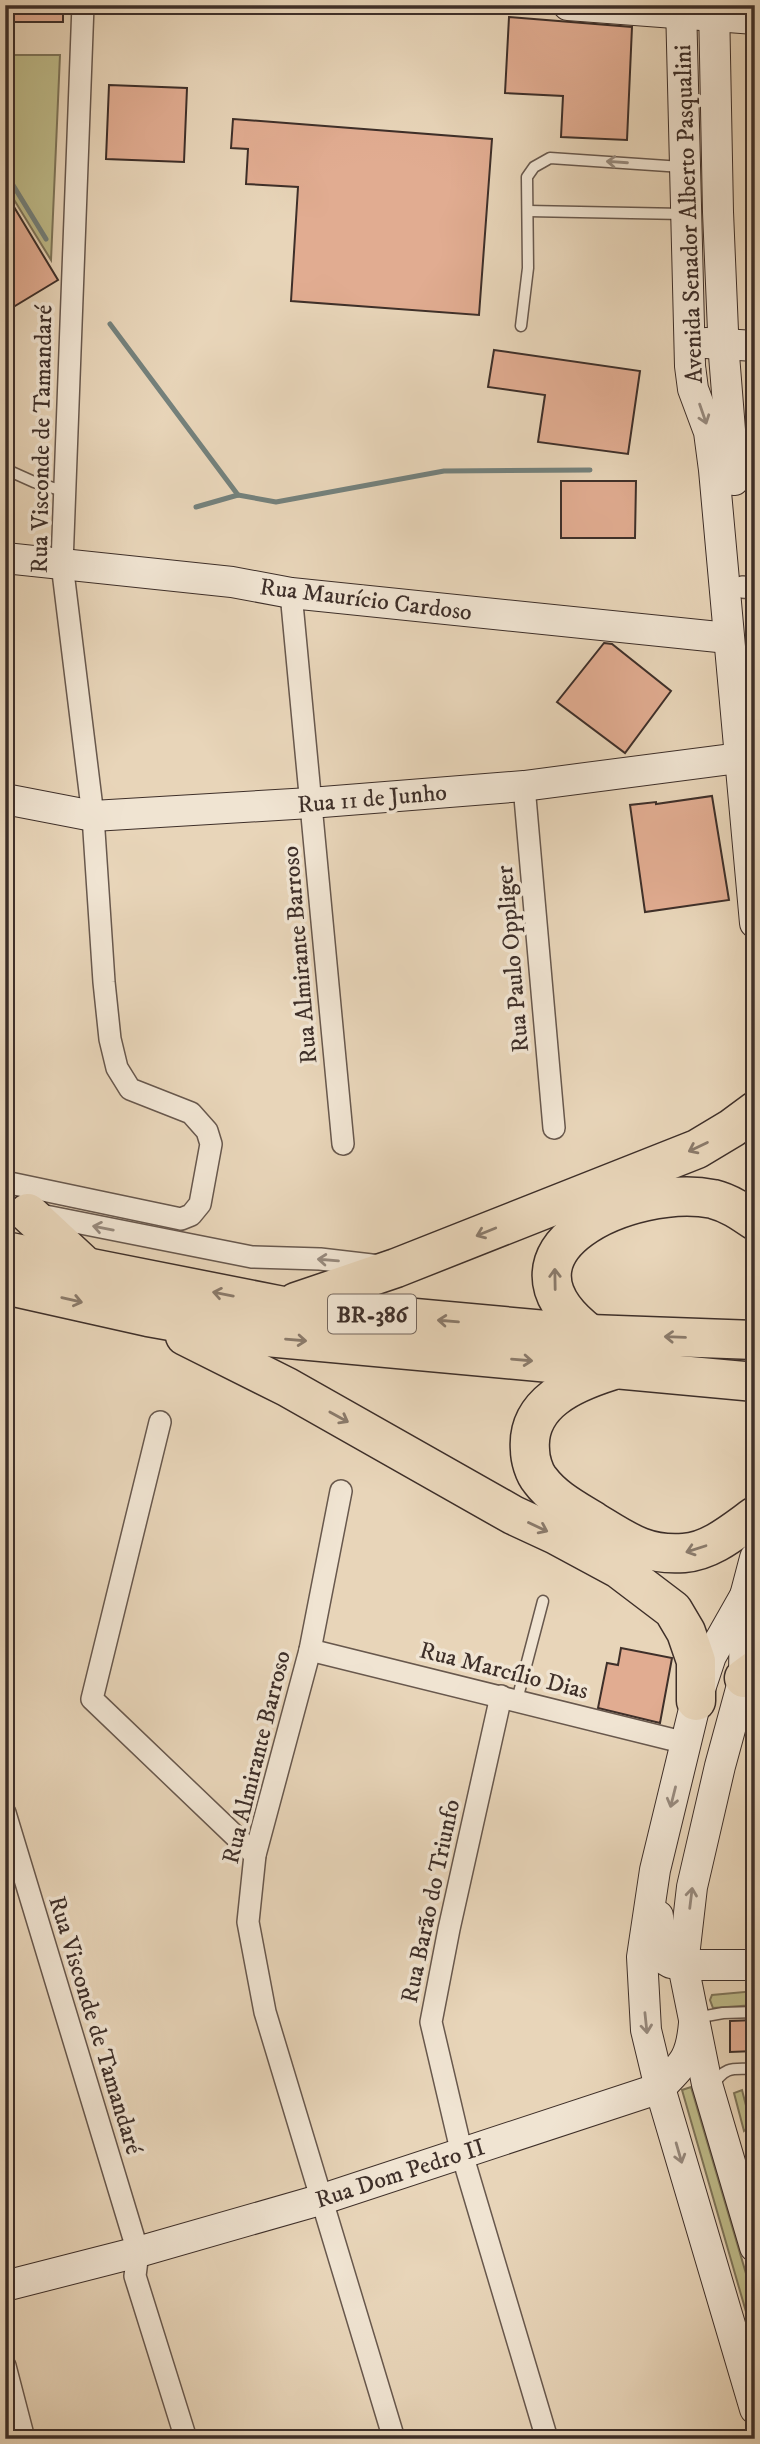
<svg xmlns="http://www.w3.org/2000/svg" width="760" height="2444" viewBox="0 0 760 2444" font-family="'IM FELL DW Pica',serif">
<rect width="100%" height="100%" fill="#e8d5b9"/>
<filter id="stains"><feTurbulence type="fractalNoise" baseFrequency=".00286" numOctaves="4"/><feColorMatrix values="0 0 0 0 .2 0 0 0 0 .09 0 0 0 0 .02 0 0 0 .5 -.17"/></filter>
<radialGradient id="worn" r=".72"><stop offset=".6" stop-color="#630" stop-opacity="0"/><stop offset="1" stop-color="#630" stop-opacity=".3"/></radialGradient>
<g fill="#bebb8a" stroke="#7e755a" stroke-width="2">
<polygon points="5,55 60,55 51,260 5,185"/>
<polygon points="755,1991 755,2005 713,2008 710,2000 712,1995"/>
<polygon points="691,2087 755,2304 755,2343 682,2090"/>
<polygon points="742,2090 751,2125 744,2131 734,2093"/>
</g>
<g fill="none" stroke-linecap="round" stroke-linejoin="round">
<g stroke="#74817c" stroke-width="5">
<polyline points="5,172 46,239"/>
<polyline points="110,324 238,495"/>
<polyline points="196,507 238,495 276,502 444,471 590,470"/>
</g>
</g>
<g fill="#e1ac91" stroke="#3e2f29" stroke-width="2">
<rect x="7" y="5" width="56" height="17"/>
<polygon points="509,17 632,27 627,140 561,137 563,96 505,93"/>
<polygon points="109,85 187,88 184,162 106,159"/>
<polygon points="233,119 492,139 479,315 291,301 298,187 246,184 248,149 231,148"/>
<polygon points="5,192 58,280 5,312"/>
<polygon points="494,350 640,371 628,454 538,442 545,395 488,387"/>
<polygon points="561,481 636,481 635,538 561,538"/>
<polygon points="604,643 612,644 671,691 625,753 557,702"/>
<polygon points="712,796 729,900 645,912 630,805 656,802 656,804"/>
<polygon points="621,1648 672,1658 660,1723 598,1708 607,1663 618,1665"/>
<polygon points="755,2020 755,2051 730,2052 730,2021"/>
</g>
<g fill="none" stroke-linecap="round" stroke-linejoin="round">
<defs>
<g id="lane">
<polyline points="528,211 683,214"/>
<polyline points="521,326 528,268 527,177 534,167 550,158 682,167"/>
<polyline points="5,469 34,482 63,491"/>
<polyline points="517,1700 543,1601"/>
<polyline points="695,2018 723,2013 755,2012"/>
<path d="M 713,2086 C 725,2065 734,2069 755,2069"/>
</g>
<g id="street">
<polyline points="742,587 755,588"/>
<polyline points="291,593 343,1144"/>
<polyline points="524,786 554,1128"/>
<polyline points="5,1182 181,1219 191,1215 200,1204 211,1144 207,1131 191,1113 130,1089 117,1068 110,1039 104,982 93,816 62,564 83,5"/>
<polyline points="5,1208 252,1257 320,1259 380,1266"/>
<polyline points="160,1422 92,1699 255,1855"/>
<polyline points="341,1491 310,1650 255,1855 248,1922 265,2012 394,2439"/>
<polyline points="310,1650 686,1743"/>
<polyline points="501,1696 449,1929 431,2022 462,2154 547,2439"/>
<polyline points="5,1813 138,2252 135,2276 186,2439"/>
<polyline points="5,2366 24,2439"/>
</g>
<g id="secondary">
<polyline points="568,5 755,19"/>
<polyline points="681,5 690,366 693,389 709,432 714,470 755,923"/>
<polyline points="714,5 718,212 724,355 734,480"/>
<polyline points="706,343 755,346"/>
<polyline points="5,558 232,582 291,593 728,638"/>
<polyline points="5,799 93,816 310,803 524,786 739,758"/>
<polyline points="755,1558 745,1596 744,1678 720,1766 692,1887 683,1965 707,2084 755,2247"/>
<polyline points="745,1596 711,1656 696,1701 655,1870 642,1957 646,2030 660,2088 755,2409"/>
<polyline points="658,1916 659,1950 664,1959 671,1963 683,1965 755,1965"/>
<path d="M 5,2286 L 138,2252 L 323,2199 L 660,2088 C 684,2063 691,2058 694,2023"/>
</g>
<g id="highway">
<polyline points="28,1213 86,1267"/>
<polyline points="5,1251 283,1306 590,1334 755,1340"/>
<polyline points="5,1285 148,1317 255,1336 755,1382"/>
<polyline points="296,1302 396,1268 697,1149 732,1128 755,1111"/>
<path d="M 590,1334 C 480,1250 634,1183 713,1199 C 729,1203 742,1212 755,1221"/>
<polyline points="185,1336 287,1387 513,1515 556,1535 619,1569 673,1610 686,1632 696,1661 696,1701"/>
<path d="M 611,1371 C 573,1383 526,1403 530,1450 C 530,1459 534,1473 540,1480 C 554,1499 576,1510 595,1522 C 626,1541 646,1556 684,1553 C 711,1551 734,1531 755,1516"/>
<polyline points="744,1678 755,1670"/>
</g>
</defs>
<use href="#lane" stroke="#68584d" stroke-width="13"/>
<use href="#street" stroke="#68584d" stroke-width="24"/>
<use href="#secondary" stroke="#3e2f29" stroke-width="32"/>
<use href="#highway" stroke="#3e2f29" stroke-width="41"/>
<use href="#lane" stroke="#f0e4d2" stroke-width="10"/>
<use href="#street" stroke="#f0e4d2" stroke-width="21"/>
<use href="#secondary" stroke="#f0e4d2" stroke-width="30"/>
<use href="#highway" stroke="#e8d5b9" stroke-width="38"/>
</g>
<defs><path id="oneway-shaft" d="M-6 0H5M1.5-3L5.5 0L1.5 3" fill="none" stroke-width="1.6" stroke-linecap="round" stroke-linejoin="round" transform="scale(1.75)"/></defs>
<g stroke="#978a7e">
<use href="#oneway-shaft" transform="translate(617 162) rotate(-176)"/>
<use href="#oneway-shaft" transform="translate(703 414) rotate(71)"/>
<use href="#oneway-shaft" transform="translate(103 1228) rotate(-169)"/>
<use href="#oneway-shaft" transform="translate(328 1260) rotate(-175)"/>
<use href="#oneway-shaft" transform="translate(673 1797) rotate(104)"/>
<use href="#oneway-shaft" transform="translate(691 1898) rotate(-83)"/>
<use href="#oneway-shaft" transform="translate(646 2023) rotate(84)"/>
<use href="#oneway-shaft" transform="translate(679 2153) rotate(74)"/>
</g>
<g stroke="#8a7a6a">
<use href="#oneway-shaft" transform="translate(698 1147) rotate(154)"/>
<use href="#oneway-shaft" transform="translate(486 1232) rotate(158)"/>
<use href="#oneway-shaft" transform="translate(555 1279) rotate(-91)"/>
<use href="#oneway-shaft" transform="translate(223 1294) rotate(-169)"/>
<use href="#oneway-shaft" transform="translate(72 1300) rotate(13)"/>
<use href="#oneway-shaft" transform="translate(448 1321) rotate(-175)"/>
<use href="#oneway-shaft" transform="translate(675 1337) rotate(-178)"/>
<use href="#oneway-shaft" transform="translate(296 1340) rotate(5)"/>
<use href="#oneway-shaft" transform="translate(522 1360) rotate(5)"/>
<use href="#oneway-shaft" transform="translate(339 1417) rotate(29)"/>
<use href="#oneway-shaft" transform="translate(538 1527) rotate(25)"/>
<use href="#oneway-shaft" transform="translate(696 1549) rotate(162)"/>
</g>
<g text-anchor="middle" stroke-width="7" stroke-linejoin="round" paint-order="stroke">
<rect fill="#f0e4d2" stroke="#73655c" stroke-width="2" x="328" y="1294.5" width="88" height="39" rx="5"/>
<g font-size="23" font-weight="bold" fill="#3e2f29">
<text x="372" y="1322">BR-386</text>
</g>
<g font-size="24" fill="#3e2f29" stroke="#f0e4d2">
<text transform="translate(688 214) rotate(-92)" y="8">Avenida Senador Alberto Pasqualini</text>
<text transform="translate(41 439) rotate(-89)" y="8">Rua Visconde de Tamandaré</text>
<text transform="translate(366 599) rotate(7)" y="8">Rua Maurício Cardoso</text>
<text transform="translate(372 798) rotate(-5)" y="8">Rua 11 de Junho</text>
<text transform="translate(299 955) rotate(-95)" y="8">Rua Almirante Barroso</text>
<text transform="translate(512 959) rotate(-95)" y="8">Rua Paulo Oppliger</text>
<text transform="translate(504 1670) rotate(14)" y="8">Rua Marcílio Dias</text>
<text transform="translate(256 1757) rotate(-76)" y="8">Rua Almirante Barroso</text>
<text transform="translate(430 1901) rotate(-78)" y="8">Rua Barão do Triunfo</text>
<text transform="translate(96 2025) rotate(73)" y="8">Rua Visconde de Tamandaré</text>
<text transform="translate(400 2173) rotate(-18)" y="8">Rua Dom Pedro II</text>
</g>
</g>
<rect width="760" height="2444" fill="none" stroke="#e8d5b9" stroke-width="28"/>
<rect x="7" y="7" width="746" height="2430" fill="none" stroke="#3e2f29" stroke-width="3.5"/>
<rect x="14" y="14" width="732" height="2416" fill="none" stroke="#3e2f29" stroke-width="2"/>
<rect width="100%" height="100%" filter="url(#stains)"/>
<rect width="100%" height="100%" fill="url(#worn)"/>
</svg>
